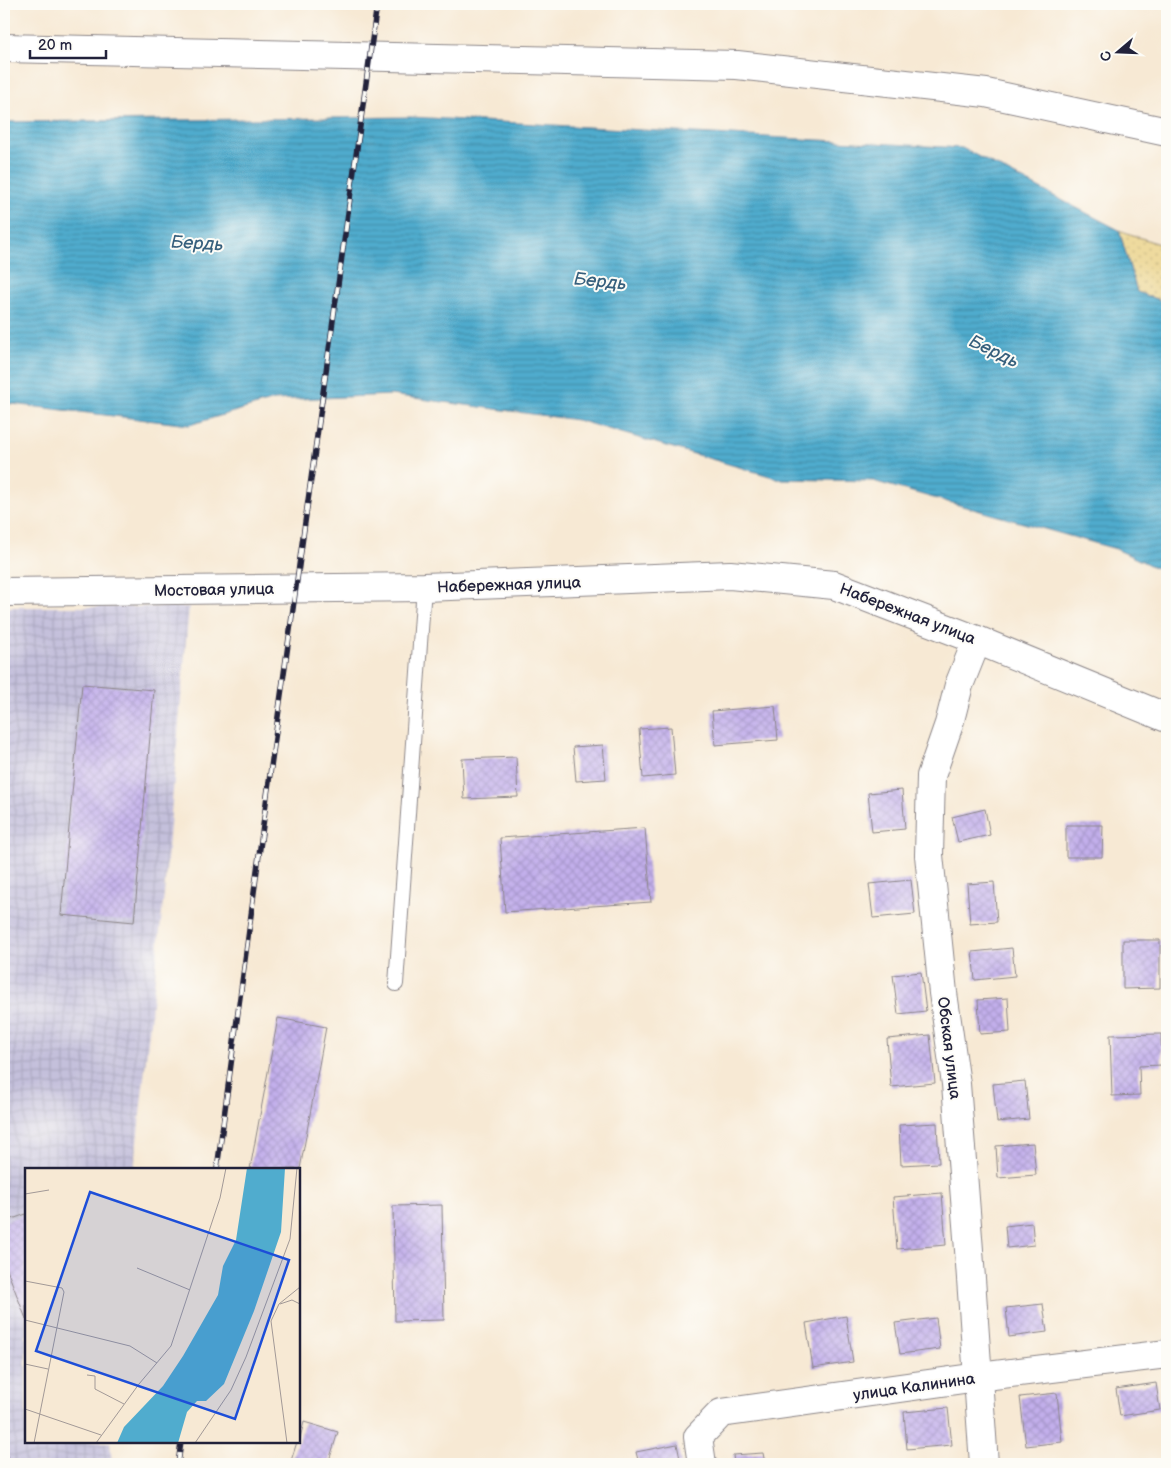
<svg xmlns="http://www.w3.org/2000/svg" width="1171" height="1468" viewBox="0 0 1171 1468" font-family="'Balsamiq Sans',sans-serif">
<defs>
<pattern id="industrial-grid" width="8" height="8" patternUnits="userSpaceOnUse" patternTransform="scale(1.25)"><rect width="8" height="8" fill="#c4c0db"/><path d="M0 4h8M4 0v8" fill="none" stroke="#a8a5bd"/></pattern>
<pattern id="sand-dots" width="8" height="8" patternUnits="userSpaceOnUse" patternTransform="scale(1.25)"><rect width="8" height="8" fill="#eeda9e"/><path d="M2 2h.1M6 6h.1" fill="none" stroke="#ccbb89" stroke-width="1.8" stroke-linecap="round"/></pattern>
<pattern id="water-rules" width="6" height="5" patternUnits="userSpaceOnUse" patternTransform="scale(1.25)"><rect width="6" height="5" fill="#50acce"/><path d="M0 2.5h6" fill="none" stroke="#428ca8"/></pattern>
<pattern id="building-cross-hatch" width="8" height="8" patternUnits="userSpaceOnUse" patternTransform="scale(1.25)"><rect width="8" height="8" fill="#c2afeb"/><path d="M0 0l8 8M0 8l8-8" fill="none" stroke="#a696ca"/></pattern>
</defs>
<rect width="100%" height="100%" fill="#fdfcf7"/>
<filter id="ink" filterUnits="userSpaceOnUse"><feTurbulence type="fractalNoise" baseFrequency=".02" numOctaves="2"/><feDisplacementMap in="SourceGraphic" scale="10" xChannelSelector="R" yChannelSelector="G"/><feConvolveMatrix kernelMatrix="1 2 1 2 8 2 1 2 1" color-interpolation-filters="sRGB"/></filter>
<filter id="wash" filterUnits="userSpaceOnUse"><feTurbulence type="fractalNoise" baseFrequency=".0096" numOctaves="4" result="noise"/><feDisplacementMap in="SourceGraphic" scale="20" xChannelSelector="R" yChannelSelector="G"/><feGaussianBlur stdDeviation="1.12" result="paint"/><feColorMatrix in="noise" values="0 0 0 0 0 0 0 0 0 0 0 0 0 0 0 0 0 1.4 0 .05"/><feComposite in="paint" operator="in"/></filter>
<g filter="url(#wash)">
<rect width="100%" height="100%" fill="#f7e9d4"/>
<polygon fill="url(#industrial-grid)" points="13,607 189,607 164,894 134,1169 26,1169 26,1442 110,1442 112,1464 4,1464 4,608"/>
<polygon fill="url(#sand-dots)" stroke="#887e6c" points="1119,230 1167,247 1167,303 1137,292"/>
<polygon fill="url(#water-rules)" stroke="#396784" points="411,117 962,148 1119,230 1137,292 1167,303 1167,573 1116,549 873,481 780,479 577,420 391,395 274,400 189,425 4,403 4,122"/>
<g id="blocks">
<g fill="url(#building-cross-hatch)">
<polygon points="82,684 154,690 134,922 61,915"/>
<polygon points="775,706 778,740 715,745 712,711"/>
<polygon points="671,727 675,775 643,778 639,729"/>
<polygon points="603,745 606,779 576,781 573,747"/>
<polygon points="516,757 518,797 464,799 462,759"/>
<polygon points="902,790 905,829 872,832 868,793"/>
<polygon points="985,809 990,835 958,842 952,817"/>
<polygon points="1066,825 1103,825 1102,857 1066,857"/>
<polygon points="645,828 651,902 505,912 500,838"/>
<polygon points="911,880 915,914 873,918 869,884"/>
<polygon points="994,882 997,922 970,924 967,884"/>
<polygon points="1123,940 1160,940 1160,988 1123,989"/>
<polygon points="1012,948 1015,976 975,980 972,952"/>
<polygon points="921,972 926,1011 898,1014 893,975"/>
<polygon points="1008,998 1010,1032 980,1034 978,1000"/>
<polygon points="278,1018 326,1027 300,1169 250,1169"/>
<polygon points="1161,1034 1162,1065 1139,1066 1140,1095 1112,1096 1110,1035"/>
<polygon points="930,1035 935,1083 891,1087 887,1039"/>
<polygon points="1025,1081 1029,1119 997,1122 993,1084"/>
<polygon points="937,1123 939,1163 901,1165 899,1125"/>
<polygon points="1033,1143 1036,1175 998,1178 996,1146"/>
<polygon points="942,1193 946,1245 897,1249 893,1197"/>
<polygon points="442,1205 444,1320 395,1321 393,1206"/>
<polygon points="26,1214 26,1319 4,1262 4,1222"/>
<polygon points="1032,1223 1034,1245 1007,1248 1005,1226"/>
<polygon points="1043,1304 1047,1332 1009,1337 1006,1308"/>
<polygon points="846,1316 853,1362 813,1368 806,1323"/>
<polygon points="936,1318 940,1349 900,1354 895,1323"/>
<polygon points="1156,1383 1160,1410 1120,1416 1116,1389"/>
<polygon points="1057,1393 1062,1442 1026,1446 1020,1397"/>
<polygon points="948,1408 952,1445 907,1449 904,1412"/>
<polygon points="304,1422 338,1432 328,1464 290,1464 297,1442 299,1442"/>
<polygon points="677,1444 681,1464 639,1464 636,1452"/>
<polygon points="763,1453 765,1464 734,1464 733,1455"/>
</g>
</g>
</g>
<g filter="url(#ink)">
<use href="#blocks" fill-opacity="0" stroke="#8c8688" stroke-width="1"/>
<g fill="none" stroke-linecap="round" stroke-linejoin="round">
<defs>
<polyline id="lane" points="396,984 424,587"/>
<polyline id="street" points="702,1464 698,1437 721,1413 978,1377 1167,1354"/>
<g id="secondary">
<polyline points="4,48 737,65 986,93 1167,132"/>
<polyline points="4,592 424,587 730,575 834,585 977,640 1167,718"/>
<polyline points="977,640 959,685 949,724 931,776 929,855 943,993 956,1084 969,1250 984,1464"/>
</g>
</defs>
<use href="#lane" stroke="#8c8688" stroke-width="16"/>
<use href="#street" stroke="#8c8688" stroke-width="30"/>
<use href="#secondary" stroke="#8c8688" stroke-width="30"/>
<use href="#lane" stroke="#fff" stroke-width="14"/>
<use href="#street" stroke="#fff" stroke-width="28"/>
<use href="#secondary" stroke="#fff" stroke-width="28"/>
<defs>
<g id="rail">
<polyline points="217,1169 266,803 377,4"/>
<polyline points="4,1455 8,1464"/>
<polyline points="178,1464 181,1442"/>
</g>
</defs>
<use href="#rail" stroke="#22223b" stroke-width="5.5"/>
<use href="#rail" stroke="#fdfcf7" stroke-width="4" stroke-dasharray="11" stroke-linecap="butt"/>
</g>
</g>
<g text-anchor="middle" stroke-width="4" stroke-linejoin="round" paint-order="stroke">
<g font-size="16" fill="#22223b" stroke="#fdfcf7">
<text transform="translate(509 584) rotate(-2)" y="6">Набережная улица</text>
<text transform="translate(214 589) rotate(-1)" y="6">Мостовая улица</text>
<text transform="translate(908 613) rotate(21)" y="6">Набережная улица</text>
<text transform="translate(950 1048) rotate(83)" y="6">Обская улица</text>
<text transform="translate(914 1386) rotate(-8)" y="6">улица Калинина</text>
</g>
<g font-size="18" font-style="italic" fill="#37607d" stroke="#fdfcf7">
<text transform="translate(197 243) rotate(3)" y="6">Бердь</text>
<text transform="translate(600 281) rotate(6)" y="6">Бердь</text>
<text transform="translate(994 351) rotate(26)" y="6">Бердь</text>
</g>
</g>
<g transform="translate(25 1168)">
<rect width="275" height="275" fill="#f7e9d4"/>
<path d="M 222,0 L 260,0 L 256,64 L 229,143 L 199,216 L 181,233 L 172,233 L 162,244 L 153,275 L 92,275 L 99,259 L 138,218 L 158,188 L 193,127 L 198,98 L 211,72 Z" fill="#50acce"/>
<path fill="none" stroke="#a29997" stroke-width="1" d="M 0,26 L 24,22M 112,100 L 165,122M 0,113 L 37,120 L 39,124 L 9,275M 255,136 L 267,132 L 275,136M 0,152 L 105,178 L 132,195M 0,196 L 23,201M 62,207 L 70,208 L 70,221 L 99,236M 0,241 L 76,267M 71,275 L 114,216 L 146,178 L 195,30 L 201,0M 170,275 L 206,222 L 221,189 L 265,71 L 272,0M 262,275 L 246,153 L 254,136 L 275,119"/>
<path fill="#1d4ed8" fill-opacity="0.15" stroke="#1d4ed8" stroke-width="2.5" d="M 65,24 L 264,92 L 210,251 L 11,183 Z"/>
<rect width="275" height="275" fill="none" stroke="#22223b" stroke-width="2.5"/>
</g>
<rect width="1171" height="1468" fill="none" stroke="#fdfcf7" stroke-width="20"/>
<g transform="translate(1118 52) rotate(251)" stroke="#fdfcf7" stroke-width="4" paint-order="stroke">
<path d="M0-4L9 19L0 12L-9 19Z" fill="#22223b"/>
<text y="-8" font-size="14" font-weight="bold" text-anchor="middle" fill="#22223b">С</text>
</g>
<path d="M30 50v8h76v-8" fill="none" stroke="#22223b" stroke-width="2.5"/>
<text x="38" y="50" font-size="15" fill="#22223b" stroke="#fdfcf7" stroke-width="4" paint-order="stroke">20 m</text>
</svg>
